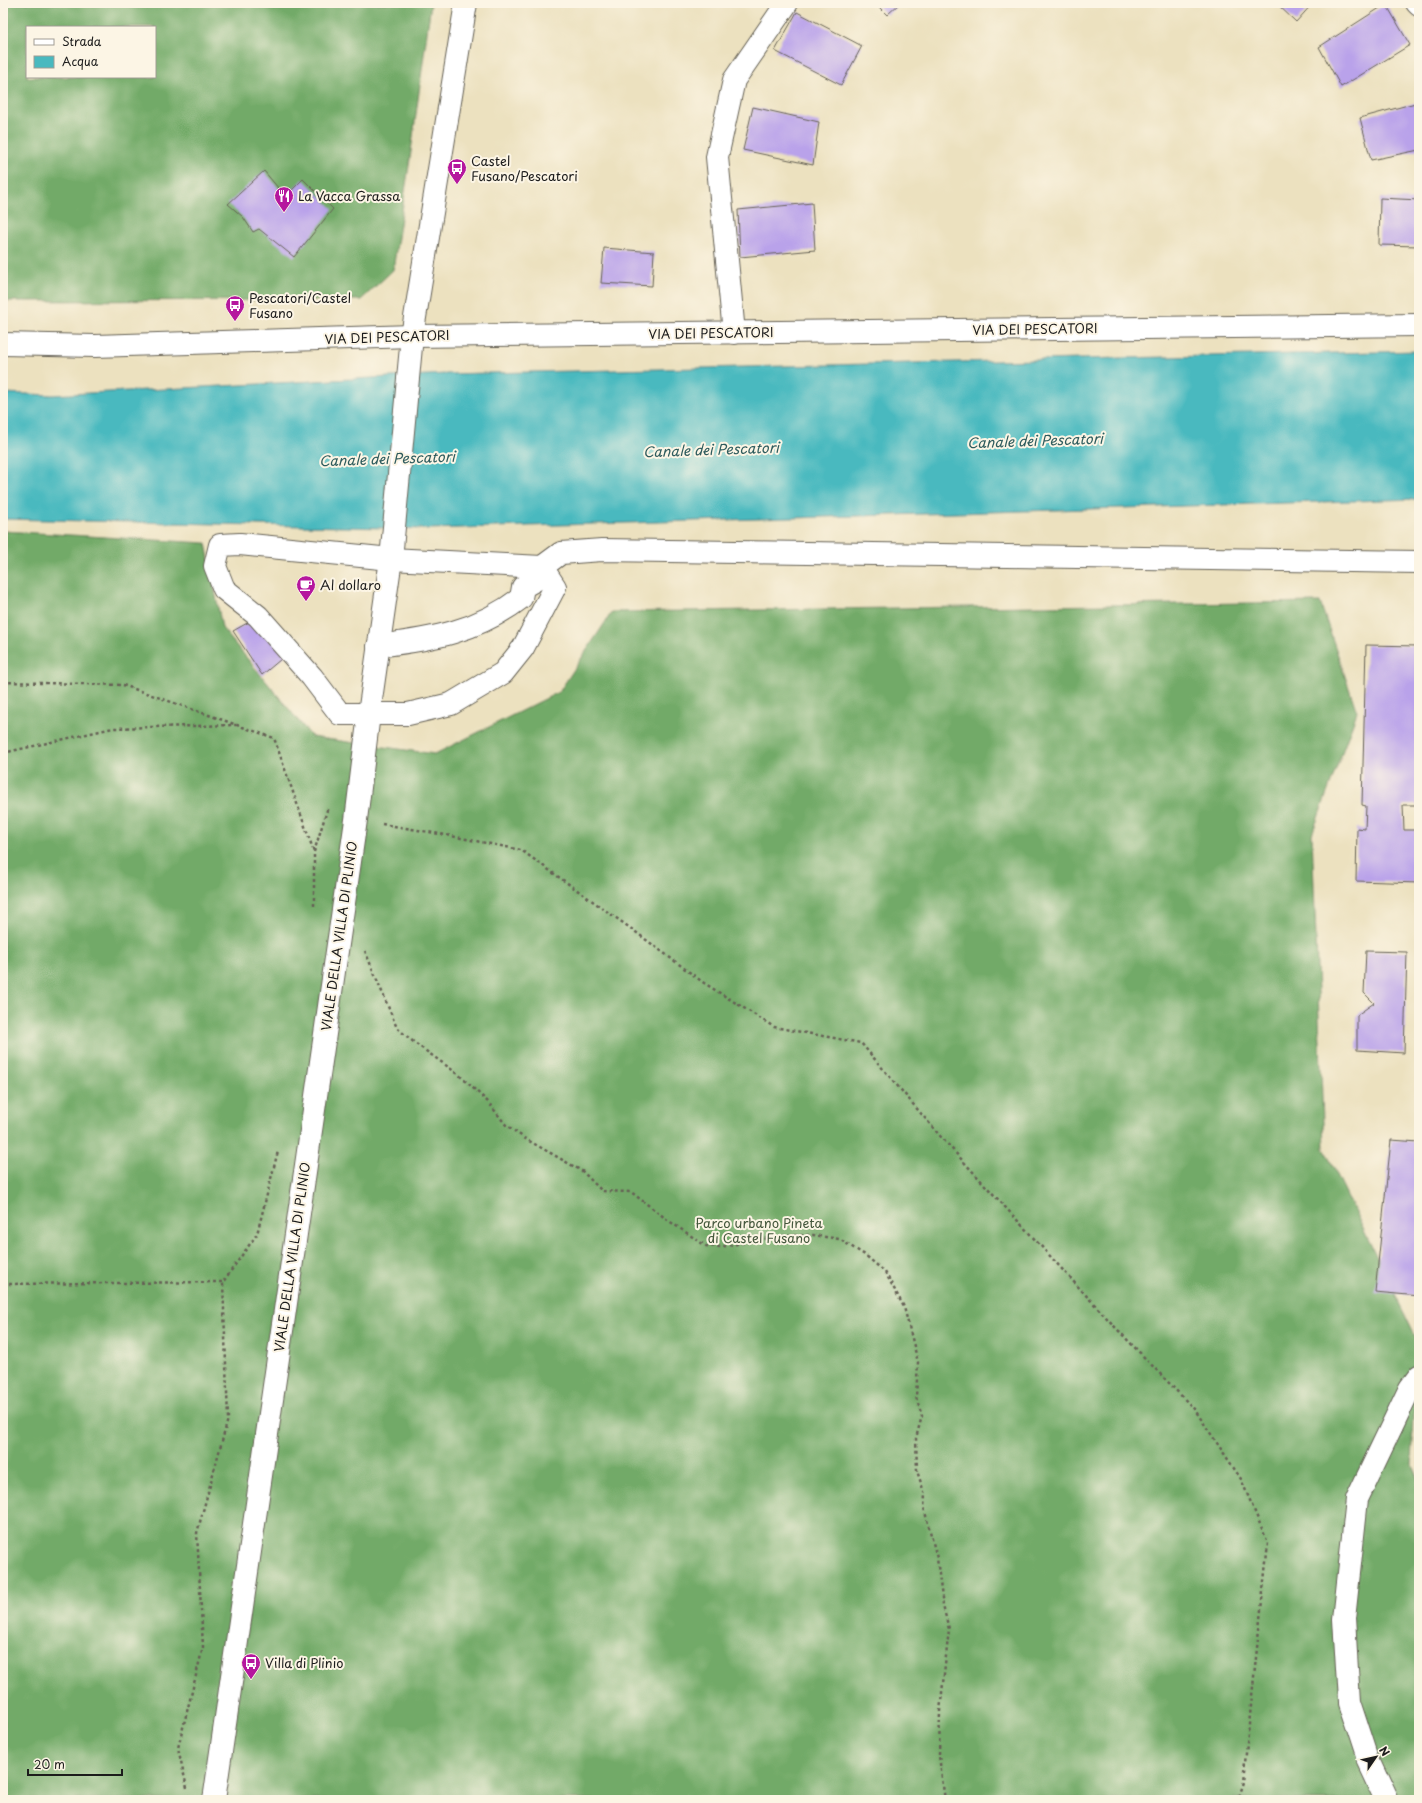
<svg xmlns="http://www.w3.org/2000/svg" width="1422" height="1803" viewBox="0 0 1422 1803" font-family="'Playpen Sans',sans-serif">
<rect width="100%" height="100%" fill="#fcf5e5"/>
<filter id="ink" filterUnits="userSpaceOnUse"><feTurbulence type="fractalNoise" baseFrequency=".025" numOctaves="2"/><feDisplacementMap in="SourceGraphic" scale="8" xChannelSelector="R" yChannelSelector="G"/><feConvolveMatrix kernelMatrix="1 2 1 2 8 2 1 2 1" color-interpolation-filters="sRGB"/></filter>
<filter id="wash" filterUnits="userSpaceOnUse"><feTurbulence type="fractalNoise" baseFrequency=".012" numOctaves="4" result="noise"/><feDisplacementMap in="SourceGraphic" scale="16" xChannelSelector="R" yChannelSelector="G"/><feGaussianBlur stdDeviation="0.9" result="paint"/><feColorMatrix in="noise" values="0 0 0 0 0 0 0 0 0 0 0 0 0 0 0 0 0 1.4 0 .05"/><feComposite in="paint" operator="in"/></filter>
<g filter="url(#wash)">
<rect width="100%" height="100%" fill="#ece1bf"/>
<g fill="#72aa68" stroke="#476342" fill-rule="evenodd">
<path d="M 3,3 L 431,3 L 410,159 L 393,270 L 361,300 L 3,301 ZM 27,27 L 155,27 L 155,77 L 27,77 Z"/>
<polygon points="3,531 206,543 222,628 312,737 435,754 559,692 612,612 1320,602 1357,712 1312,834 1324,1148 1417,1340 1412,1465 1419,1482 1419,1800 3,1800"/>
</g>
<polygon fill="#49b9bf" stroke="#326a6e" points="1419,351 1419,499 428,529 3,519 3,393 52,395 446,374"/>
<g id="blocks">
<g fill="#b9a2ea">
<polygon points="875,3 900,3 887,15"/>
<polygon points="1276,3 1313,3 1296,22"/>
<polygon points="1386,4 1410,45 1341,87 1319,47"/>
<polygon points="797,12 862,46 841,85 775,51"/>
<polygon points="1419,102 1419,150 1371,160 1360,118"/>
<polygon points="753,107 819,122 813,165 743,150"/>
<polygon points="264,171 279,189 281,196 289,198 289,193 303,179 333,209 294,257 259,229 253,232 243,217 228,204"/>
<polygon points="1380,198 1419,200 1419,246 1379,245"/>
<polygon points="812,203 815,250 740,257 738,210"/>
<polygon points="604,248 654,252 652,286 601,283"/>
<polygon points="258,617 287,654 262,675 233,631"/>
<polygon points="1366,645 1419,646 1419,813 1417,805 1403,805 1404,830 1419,830 1419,883 1356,881 1357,828 1365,829 1366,806 1362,805"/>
<polygon points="1366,951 1407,952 1404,1053 1357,1050 1357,1015 1374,1003 1364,993"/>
<polygon points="1391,1140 1419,1142 1419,1296 1375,1292"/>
</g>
</g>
</g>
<g filter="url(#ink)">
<use href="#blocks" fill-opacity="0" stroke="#656155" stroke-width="1"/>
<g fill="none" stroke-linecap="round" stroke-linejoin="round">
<defs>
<g id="minor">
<polyline points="1417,3 1419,5"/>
<polyline points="734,333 717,157 734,80 787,3"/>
<polyline points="3,344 95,346 412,336 1419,325"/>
<polygon points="240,544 391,559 542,567 555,587 523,648 503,673 451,704 408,714 340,714 312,677 258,616 224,589 215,566 220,545"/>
<polyline points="542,567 561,553 602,550 1419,562"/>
<path d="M 378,646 C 432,639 477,632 521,598 L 523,587 L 537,579 L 542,567"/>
<polyline points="214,1800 356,820 369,714 391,559 412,336 466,3"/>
<polyline points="1387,1800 1367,1757 1349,1702 1344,1619 1357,1499 1410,1388 1419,1376"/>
</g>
</defs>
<use href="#minor" stroke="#656155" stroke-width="24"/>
<g stroke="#656155" stroke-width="2.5" stroke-dasharray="3 3" stroke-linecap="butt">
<polyline points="3,682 123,685 274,738 314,852"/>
<polyline points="3,753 113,728 236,725"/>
<polyline points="382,824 446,835 521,850 633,930 704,983 774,1027 861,1043 941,1137 1116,1328 1195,1410 1241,1479 1268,1543 1243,1782 1237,1800"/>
<polyline points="314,906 314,852 328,807"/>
<polyline points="365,951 397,1028 416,1044 458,1074 488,1102 506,1125 524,1138 582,1171 602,1191 631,1192 669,1221 706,1246 721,1247 780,1236 813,1235 839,1239 865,1255 885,1272 904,1307 918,1362 916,1397 922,1416 916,1438 917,1471 925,1495 924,1508 937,1558 943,1606 949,1629 940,1711 939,1756 945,1800"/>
<polyline points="3,1284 223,1282"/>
<polyline points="187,1788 178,1748 203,1647 197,1533 228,1419 223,1282 257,1234 278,1151"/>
</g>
<use href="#minor" stroke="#fff" stroke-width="22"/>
</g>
</g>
<defs>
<symbol id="bus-pin" viewBox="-11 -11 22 30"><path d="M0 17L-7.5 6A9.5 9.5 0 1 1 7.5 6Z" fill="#b5179e" stroke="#fcf5e5"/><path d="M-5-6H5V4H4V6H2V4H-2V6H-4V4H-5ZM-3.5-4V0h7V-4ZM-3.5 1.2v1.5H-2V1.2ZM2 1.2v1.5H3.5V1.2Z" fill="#fff"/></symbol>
<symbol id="restaurant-pin" viewBox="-11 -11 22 30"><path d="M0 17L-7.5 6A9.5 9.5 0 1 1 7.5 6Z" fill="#b5179e" stroke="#fcf5e5"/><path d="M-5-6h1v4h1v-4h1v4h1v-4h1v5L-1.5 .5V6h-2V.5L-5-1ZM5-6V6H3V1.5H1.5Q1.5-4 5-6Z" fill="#fff"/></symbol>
<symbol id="cafe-pin" viewBox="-11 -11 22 30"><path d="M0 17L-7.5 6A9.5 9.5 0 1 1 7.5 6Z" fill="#b5179e" stroke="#fcf5e5"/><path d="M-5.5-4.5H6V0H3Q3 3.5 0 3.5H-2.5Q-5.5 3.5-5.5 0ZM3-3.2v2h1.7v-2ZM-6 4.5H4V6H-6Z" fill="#fff"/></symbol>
</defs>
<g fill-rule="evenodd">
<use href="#bus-pin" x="446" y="157" width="22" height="30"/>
<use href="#restaurant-pin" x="273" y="185" width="22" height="30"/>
<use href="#bus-pin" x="224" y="294" width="22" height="30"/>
<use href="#cafe-pin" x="295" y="574" width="22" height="30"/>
<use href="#bus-pin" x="240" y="1652" width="22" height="30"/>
</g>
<g text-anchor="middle" stroke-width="4" stroke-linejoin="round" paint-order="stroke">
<g font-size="13" fill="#1c1c1c" stroke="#fcf5e5" text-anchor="start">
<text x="471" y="166">Castel<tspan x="471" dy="15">Fusano/Pescatori</tspan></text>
<text x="298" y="201">La Vacca Grassa</text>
<text x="249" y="303">Pescatori/Castel<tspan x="249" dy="15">Fusano</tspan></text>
<text x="320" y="590">Al dollaro</text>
<text x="265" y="1668">Villa di Plinio</text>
</g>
<g font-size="13" fill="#1c1c1c" stroke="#fcf5e5">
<text transform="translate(1035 329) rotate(-1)" y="5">VIA DEI PESCATORI</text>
<text transform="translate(711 333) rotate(-1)" y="5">VIA DEI PESCATORI</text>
<text transform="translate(387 337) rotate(-2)" y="5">VIA DEI PESCATORI</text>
<text transform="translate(339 936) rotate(-82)" y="5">VIALE DELLA VILLA DI PLINIO</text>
<text transform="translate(292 1257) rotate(-82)" y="5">VIALE DELLA VILLA DI PLINIO</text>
</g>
<g font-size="13" fill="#44573c" stroke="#fcf5e5">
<text x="759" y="1228">Parco urbano Pineta<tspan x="759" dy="15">di Castel Fusano</tspan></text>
</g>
<g font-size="14" font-style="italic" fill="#2e5b5d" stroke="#fcf5e5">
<text transform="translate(1035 441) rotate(-2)" y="5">Canale dei Pescatori</text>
<text transform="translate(711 450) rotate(-2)" y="5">Canale dei Pescatori</text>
<text transform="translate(387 459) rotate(-2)" y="5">Canale dei Pescatori</text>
</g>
</g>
<rect width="1422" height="1803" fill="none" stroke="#fcf5e5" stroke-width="16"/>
<rect x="26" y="26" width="130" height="52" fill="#fcf5e5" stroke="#a29e95"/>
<rect x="34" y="39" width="20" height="6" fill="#ffffff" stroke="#a29e95"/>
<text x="62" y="46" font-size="12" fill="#1c1c1c">Strada</text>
<rect x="34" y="56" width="20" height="12" fill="#49b9bf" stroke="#a29e95"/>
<text x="62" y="66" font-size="12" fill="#1c1c1c">Acqua</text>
<g transform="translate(1376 1757) rotate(56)" stroke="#fcf5e5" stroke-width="3" paint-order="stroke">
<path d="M0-3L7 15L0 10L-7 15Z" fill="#1c1c1c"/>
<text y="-6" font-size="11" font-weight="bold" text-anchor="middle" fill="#1c1c1c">N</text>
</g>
<path d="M28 1769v6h94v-6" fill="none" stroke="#1c1c1c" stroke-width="2"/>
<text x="34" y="1769" font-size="12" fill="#1c1c1c" stroke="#fcf5e5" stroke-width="3" paint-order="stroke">20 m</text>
</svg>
